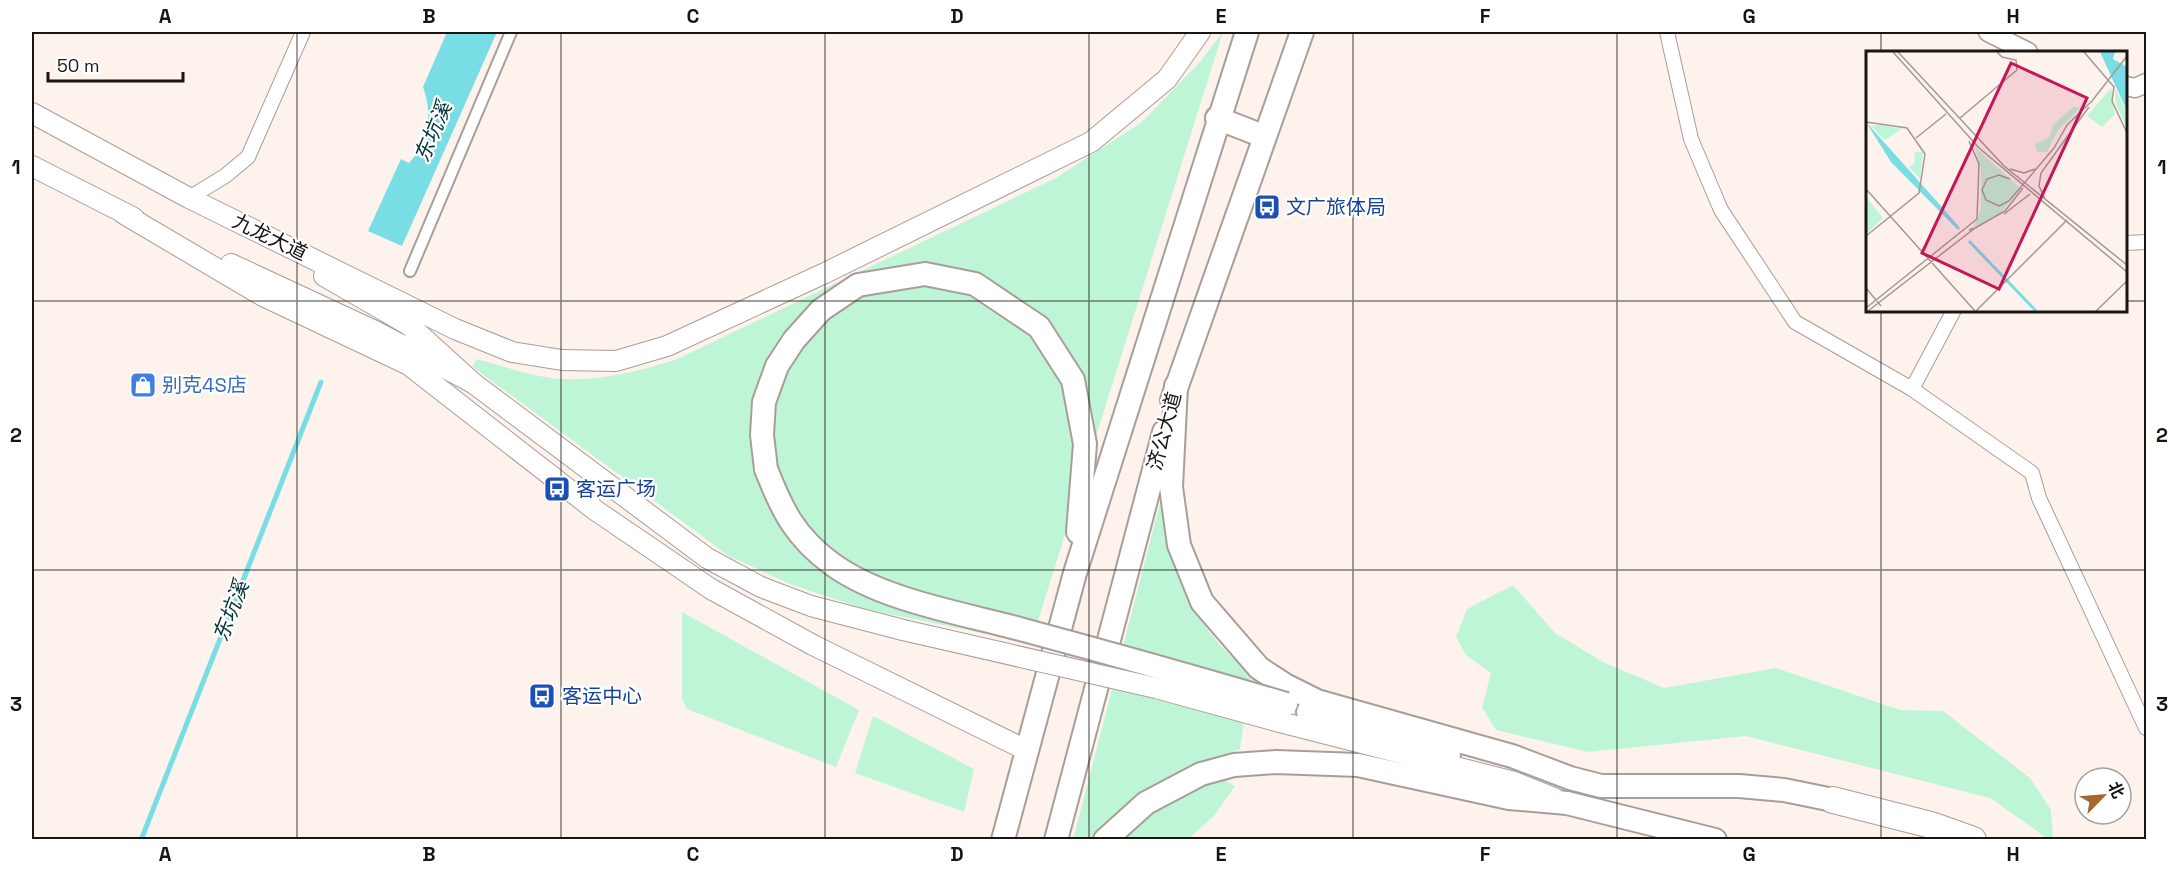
<svg xmlns="http://www.w3.org/2000/svg" width="2178" height="871" viewBox="0 0 2178 871" font-family="'Space Grotesk','Noto Sans SC',sans-serif">
<rect width="100%" height="100%" fill="#fdf2ec"/>
<g fill="#bff5d7">
<path d="M 1223,32 L 1031,643 L 865,609 L 792,585 L 729,556 L 473,367 L 476,359 C 497,364 518,372 539,376 C 585,385 632,373 675,360 L 1056,178 L 1142,122 L 1199,63 Z"/>
<path d="M 1160,503 C 1173,551 1184,599 1215,639 C 1225,652 1240,663 1251,674 L 1240,749 L 1161,783 L 1111,819 L 1090,839 L 1073,840 Z"/>
<polygon points="1513,585 1555,633 1603,662 1664,688 1776,668 1900,710 1943,711 2030,778 2051,810 2053,839 2048,839 1990,798 1746,736 1588,752 1496,730 1482,707 1491,673 1466,655 1456,637 1467,609"/>
<polygon points="682,612 859,710 836,767 687,709 682,699"/>
<polygon points="873,716 974,769 964,812 855,773"/>
<polygon points="1225,780 1235,786 1214,816 1188,839 1119,840 1135,821 1187,789"/>
</g>
<path fill="#79dde6" d="M 447,32 L 497,32 L 402,246 L 368,231 L 401,159 L 409,163 C 429,142 433,114 423,87 Z"/>
<g fill="none" stroke-linecap="round" stroke-linejoin="round">
<polyline stroke="#79dde6" stroke-width="5" points="141,840 321,382"/>
<defs>
<polyline id="pedestrian" points="410,271 511,32"/>
<g id="minor">
<polyline points="1667,32 1691,139 1721,210 1795,322 1912,389 2032,473 2039,498 2146,728"/>
<polyline points="189,198 225,176 248,157 303,32"/>
<polyline points="2126,243 2146,242"/>
<polyline points="1912,389 1954,310"/>
</g>
<g id="tertiary">
<polyline points="1988,32 2028,52"/>
<polyline points="2126,86 2135,88 2146,83"/>
</g>
<g id="secondary">
<polyline points="32,113 189,198 455,329 512,352 562,360 616,361 667,346 825,273 1091,142 1167,79 1200,32"/>
<polyline points="32,166 134,218"/>
<polyline points="124,214 263,296 409,365 595,510 711,589 813,645 1026,750"/>
<polyline points="231,264 375,331 473,383 409,325 324,276"/>
<polyline points="473,383 707,558 761,587 811,606 903,630"/>
<polyline points="1280,722 1514,782 1554,798"/>
</g>
<g id="primary">
<polyline points="1217,118 1263,136"/>
<polyline points="1176,386 1171,487 1179,545 1202,602 1259,668 1285,685 1317,701 1512,756 1570,778 1601,786 1739,786 1784,790 1833,800"/>
<polyline points="1172,400 1302,32"/>
<polyline points="766,469 762,435 764,402 777,366 794,340 821,310 858,285 925,274 975,284 1039,327 1073,380 1085,444 1078,532"/>
<polyline points="1308,712 1351,728 1449,754"/>
<polyline points="1003,840 1075,573 1247,32"/>
<polyline points="1056,840 1164,432"/>
<polyline points="1105,840 1146,803 1201,774 1234,765 1276,762 1358,765 1509,798 1567,803 1715,840"/>
</g>
<polyline id="motorway" points="1833,800 1931,825 1973,840"/>
</defs>
<use href="#pedestrian" stroke="#a89e99" stroke-width="14"/>
<use href="#minor" stroke="#a89e99" stroke-width="16"/>
<use href="#tertiary" stroke="#a89e99" stroke-width="21"/>
<use href="#secondary" stroke="#a89e99" stroke-width="22"/>
<use href="#primary" stroke="#a89e99" stroke-width="26"/>
<use href="#motorway" stroke="#a89e99" stroke-width="28"/>
<use href="#pedestrian" stroke="#fff" stroke-width="10"/>
<use href="#minor" stroke="#fff" stroke-width="14"/>
<use href="#tertiary" stroke="#fff" stroke-width="18"/>
<use href="#secondary" stroke="#fff" stroke-width="20"/>
<use href="#primary" stroke="#fff" stroke-width="22"/>
<use href="#motorway" stroke="#fff" stroke-width="26"/>
<defs>
<polyline id="secondary-bridge" points="903,630 1156,688 1280,722"/>
<path id="primary-bridge" d="M 766,469 C 782,510 795,537 832,564 C 881,600 961,613 1020,629 C 1109,653 1198,678 1286,704"/>
</defs>
<use href="#secondary-bridge" stroke="#a89e99" stroke-width="22" stroke-linecap="butt"/>
<use href="#primary-bridge" stroke="#a89e99" stroke-width="26" stroke-linecap="butt"/>
<use href="#secondary-bridge" stroke="#fff" stroke-width="20"/>
<use href="#primary-bridge" stroke="#fff" stroke-width="22"/>
</g>
<path fill="none" stroke="#181513" stroke-width="1.5" stroke-opacity="0.55" d="M 297,32 L 297,840M 561,32 L 561,840M 825,32 L 825,840M 1089,32 L 1089,840M 1353,32 L 1353,840M 1617,32 L 1617,840M 1881,32 L 1881,52M 32,301 L 1868,301M 2126,301 L 2146,301M 1881,310 L 1881,840M 32,570 L 2146,570"/>
<defs>
<symbol id="bus-square" viewBox="-11 -11 22 22"><rect x="-9" y="-9" width="18" height="18" rx="4" fill="#1a4fb4" stroke="#fff"/><path d="M-5-6H5V4H4V6H2V4H-2V6H-4V4H-5ZM-3.5-4V0h7V-4ZM-3.5 1.2v1.5H-2V1.2ZM2 1.2v1.5H3.5V1.2Z" fill="#fff"/></symbol>
<symbol id="shop-square" viewBox="-11 -11 22 22"><rect x="-9" y="-9" width="18" height="18" rx="4" fill="#3f7fe0" stroke="#fff"/><path d="M-5-2.5h2.3a2.7 3.5 0 0 1 5.4 0H5L5.5 6h-11ZM-1.5-2.5h3a1.5 2.3 0 0 0-3 0Z" fill="#fff"/></symbol>
</defs>
<g fill-rule="evenodd">
<use href="#bus-square" x="1252" y="192" width="30" height="30"/>
<use href="#shop-square" x="128" y="370" width="30" height="30"/>
<use href="#bus-square" x="542" y="474" width="30" height="30"/>
<use href="#bus-square" x="527" y="681" width="30" height="30"/>
</g>
<g text-anchor="middle" stroke-width="4.5" stroke-linejoin="round" paint-order="stroke">
<g font-size="20" fill="#164399" stroke="#fff" text-anchor="start">
<text x="1286" y="214">文广旅体局</text>
<text x="576" y="496">客运广场</text>
<text x="562" y="703">客运中心</text>
</g>
<g font-size="20" fill="#181513" stroke="#fff">
<text transform="translate(270 237) rotate(26)" y="7">九龙大道</text>
<text transform="translate(1164 431) rotate(-75)" y="7">济公大道</text>
</g>
<g font-size="20" fill="#366cbe" stroke="#fff" text-anchor="start">
<text x="162" y="392">别克4S店</text>
</g>
<g font-size="21" font-style="italic" fill="#033539" stroke="#fff">
<text transform="translate(433 132) rotate(-67)" y="7">东坑溪</text>
<text transform="translate(231 611) rotate(-69)" y="7">东坑溪</text>
</g>
</g>
<g transform="translate(1866 51)">
<rect width="261" height="261" fill="#fdf2ec"/>
<path d="M 245,37 L 249,63 L 236,76 L 221,65 ZM 249,38 L 261,61 L 261,77 L 250,53 ZM 207,56 L 214,57 L 192,79 L 181,101 L 171,101 L 169,94 L 184,85 L 187,74 ZM 5,75 L 14,74 L 36,78 L 19,89 ZM 109,96 L 155,138 L 135,161 L 108,176 L 115,158 L 115,117 ZM 49,101 L 57,101 L 54,128 L 43,116 L 48,113 ZM 0,146 L 17,167 L 0,183 Z" fill="#bff5d7"/>
<path d="M 234,1 L 249,1 L 247,8 L 261,16 L 261,60 ZM 0,71 L 83,164 L 94,177 L 92,179 L 25,111 Z" fill="#79dde6"/>
<path fill="none" stroke="#79dde6" stroke-width="3" d="M 103,190 L 170,260"/>
<path fill="none" stroke="#a19a95" stroke-width="1.5" d="M 27,1 L 113,97 L 261,221M 32,1 L 138,115 L 261,214M 218,1 L 248,36 L 246,50 L 261,82M 94,67 L 151,19 L 150,9 L 136,6 L 131,1M 0,71 L 41,77 L 59,103 L 53,142 L 0,185M 201,74 L 226,50 L 261,5M 206,79 L 223,56M 50,87 L 80,63M 188,97 L 201,74M 144,118 L 158,122 L 169,118M 144,128 L 133,124 L 121,128 L 116,139 L 120,149 L 133,155 L 143,150 L 188,97M 0,138 L 109,260M 179,148 L 173,135 L 175,122 L 206,79M 138,163 L 164,143M 109,177 L 139,160 L 157,137M 0,237 L 15,255M 0,257 L 111,168 L 113,113 L 103,90M 2,260 L 109,177 L 103,179M 110,260 L 201,169M 230,260 L 261,230"/>
<path fill="#c2185b" fill-opacity="0.15" stroke="#c2185b" stroke-width="3" d="M 145,12 L 221,47 L 133,238 L 56,202 Z"/>
<rect width="261" height="261" fill="none" stroke="#181513" stroke-width="3"/>
</g>
<rect width="2178" height="871" fill="none" stroke="#ffffff" stroke-width="66"/>
<g transform="translate(2103 796) rotate(65)"><circle r="28" fill="#ffffff" stroke="#a3a1a1" stroke-width="1.5"/>
<path d="M0-4.5L10 22L0 15L-10 22Z" fill="#a66531"/>
<text y="-9" font-size="16" font-weight="bold" text-anchor="middle" fill="#181513">北</text>
</g>
<path d="M48 72v9h135v-9" fill="none" stroke="#181513" stroke-width="3"/>
<text x="57" y="72" font-size="18" fill="#181513" stroke="#ffffff" stroke-width="4.5" paint-order="stroke">50 m</text>
<rect x="33" y="33" width="2112" height="805" fill="none" stroke="#181513" stroke-width="2"/>
<g font-size="20" text-anchor="middle" font-weight="bold" fill="#181513">
<text x="165" y="23">A</text>
<text x="429" y="23">B</text>
<text x="693" y="23">C</text>
<text x="957" y="23">D</text>
<text x="1221" y="23">E</text>
<text x="1485" y="23">F</text>
<text x="1749" y="23">G</text>
<text x="2013" y="23">H</text>
<text x="16" y="174">1</text>
<text x="2162" y="174">1</text>
<text x="16" y="442">2</text>
<text x="2162" y="442">2</text>
<text x="16" y="711">3</text>
<text x="2162" y="711">3</text>
<text x="165" y="861">A</text>
<text x="429" y="861">B</text>
<text x="693" y="861">C</text>
<text x="957" y="861">D</text>
<text x="1221" y="861">E</text>
<text x="1485" y="861">F</text>
<text x="1749" y="861">G</text>
<text x="2013" y="861">H</text>
</g>
</svg>
